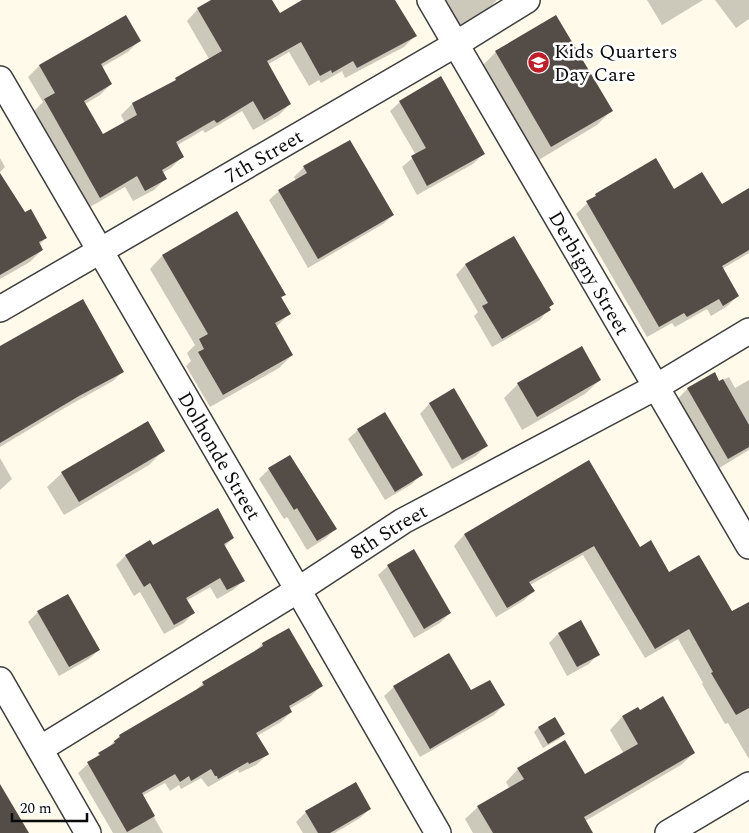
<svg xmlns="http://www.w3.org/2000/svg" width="749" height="833" viewBox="0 0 749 833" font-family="Spectral,serif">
<rect width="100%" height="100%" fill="#fffae9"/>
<g fill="#0003">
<polygon points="214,0 270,0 279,15 305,0 394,0 415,36 404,47 345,78 342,71 321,83 319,80 309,86 289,52 267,65 290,104 279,115 253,130 242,111 205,133 203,130 176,146 182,157 171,168 162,173 166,178 154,190 133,201 125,187 88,208 33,112 43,102 28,77 39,66 125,17 139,41 128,52 102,67 111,84 100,95 85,104 102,136 125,123 121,115 132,104 173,83 209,59 187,21 198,9"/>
<polygon points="433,0 497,0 488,9 450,31"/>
<polygon points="647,0 703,0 662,25"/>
<polygon points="715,0 749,0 749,19 736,28"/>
<polygon points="496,52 611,111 597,125 537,161 482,66"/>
<polygon points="400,102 483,154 473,164 417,195 402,167 416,155 390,111"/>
<polygon points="350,141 393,215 383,224 308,268 269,200 279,191 296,181 294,177 304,167"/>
<polygon points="0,158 5,167 0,172"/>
<polygon points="656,159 674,190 721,205 749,190 749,253 722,269 738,296 726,307 711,316 707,309 675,327 672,323 647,337 576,214 596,195"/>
<polygon points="0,175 25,214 46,238 39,245 42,250 30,262 0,279"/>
<polygon points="513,237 553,304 540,320 492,347 474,316 478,312 456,275 465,265"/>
<polygon points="162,256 284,295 281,298 289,314 276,327 292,355 279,368 210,407 186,366 191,361 187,353 195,345 150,269"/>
<polygon points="0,348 122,372 113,381 68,406 0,447"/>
<polygon points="714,374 719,382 729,377 735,388 749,380 749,450 716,470 676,401 687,389"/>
<polygon points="600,380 585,394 522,430 504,398 518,384"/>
<polygon points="454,390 486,446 476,456 452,469 420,414 429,404"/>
<polygon points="147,423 163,451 149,465 64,515 47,487 62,473"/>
<polygon points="358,430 421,474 412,484 385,500 348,439"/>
<polygon points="290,456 335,529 326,538 307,550 287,517 284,519 259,479 269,469"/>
<polygon points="0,458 12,479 0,490"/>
<polygon points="588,462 639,549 669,574 732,613 749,616 749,759 728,723 725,724 702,684 703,683 678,639 645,658 583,555 530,585 534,591 523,601 496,617 454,546 464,535"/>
<polygon points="233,538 224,547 243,581 233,590 217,599 210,587 186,601 193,613 184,623 164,634 140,592 134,596 116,565 125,556"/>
<polygon points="388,566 450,613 440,623 414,638 378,575"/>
<polygon points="38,612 99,650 89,659 59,676 28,622"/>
<polygon points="289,630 321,686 311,696 289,709 291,712 281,722 257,736 267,755 256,765 239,773 238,770 208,787 201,778 181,789 179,785 170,791 165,783 142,796 163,833 113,833 78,773 99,754 110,746 119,736 194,692 203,683 254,653 262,644"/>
<polygon points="558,634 598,654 589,664 567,676 549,643"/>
<polygon points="394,687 470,692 504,705 494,715 420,757 384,696"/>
<polygon points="638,709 694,753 681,765 585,821 582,833 473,833 465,819 478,807 510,789 506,782 518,769 584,776 624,754 610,730 622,717"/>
<polygon points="555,719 564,734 559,739 543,748 534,732 538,728"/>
<polygon points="370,809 360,818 335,833 303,833 296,822 306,812"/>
</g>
<g fill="#544c47">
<polygon points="211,0 272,0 280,13 302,0 395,0 417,36 357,68 353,61 332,73 331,70 320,76 301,42 267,61 291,104 264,120 253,101 217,123 214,120 176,142 184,157 162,170 167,179 145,191 137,176 100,198 44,99 55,93 39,65 126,15 141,41 101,64 112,84 84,101 103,134 137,115 132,103 176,80 175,78 222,51 197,8"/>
<polygon points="556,15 613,111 551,147 495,51"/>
<polygon points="441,76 485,154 427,186 411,156 426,148 399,101"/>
<polygon points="350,140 394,215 318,259 278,190 307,173 303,166"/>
<polygon points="656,158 674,189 702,172 722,204 749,188 749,250 722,266 739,296 723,306 719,299 687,317 684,313 659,327 586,201 596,196 595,194"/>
<polygon points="0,173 25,212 31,209 47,238 39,242 43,250 0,275"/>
<polygon points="237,211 286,295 281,297 291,314 275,323 293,355 223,395 198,352 204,349 199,339 208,334 162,255"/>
<polygon points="514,236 554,304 549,307 551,310 502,339 482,306 488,303 465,264"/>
<polygon points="83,299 124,372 79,396 0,443 0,346"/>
<polygon points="582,346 601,380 537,417 517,383"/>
<polygon points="715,372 719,381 723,379 749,425 749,447 728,459 687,388"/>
<polygon points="454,388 488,446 462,460 429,403"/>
<polygon points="385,412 423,475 395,492 357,429"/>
<polygon points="148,421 165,451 79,502 61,472"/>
<polygon points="290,455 337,529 317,541 297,508 294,510 268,468"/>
<polygon points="589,460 640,547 651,540 669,572 699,555 732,611 749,602 749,708 736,715 711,673 713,672 689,629 655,649 594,546 529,582 535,591 507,608 464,534"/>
<polygon points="218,508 234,538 224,544 245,581 227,590 220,578 186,598 195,613 174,625 150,583 144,587 125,555 150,540 153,545"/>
<polygon points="414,549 451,613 424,629 387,565"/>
<polygon points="68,594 100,650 69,667 37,611"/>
<polygon points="581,620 600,655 577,667 558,633"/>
<polygon points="289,628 323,686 289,706 292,712 256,733 269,754 268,755 249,764 248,762 218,779 217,776 215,776 211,769 191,781 189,776 180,782 175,774 142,793 155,816 127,832 87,762 100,755 98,753 115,743 114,741 120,737 119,735 204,685 202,682 263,646 262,643"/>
<polygon points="449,653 471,690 490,680 505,705 430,749 393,686"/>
<polygon points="663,696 695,753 584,817 593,833 493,833 477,806 524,779 517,768 565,740 585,774 638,744 622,716 638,707 640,710"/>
<polygon points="555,717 565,734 548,744 538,727"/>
<polygon points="356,782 371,809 330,833 318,833 305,811"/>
<polygon points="0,784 29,833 0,833"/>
</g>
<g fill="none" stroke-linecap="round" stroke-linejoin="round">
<defs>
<g id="minor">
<path id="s1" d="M 430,0 L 749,546"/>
<path id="s2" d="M 0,79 L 298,590 L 438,833"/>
<path id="s3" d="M 0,309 L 456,44 L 527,0"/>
<polyline points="0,680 88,833"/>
<path id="s4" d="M 40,749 L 298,590 L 403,521 L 656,387 L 749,331"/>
<polyline points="668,833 749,785"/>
</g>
</defs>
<use href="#minor" stroke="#3e3e3e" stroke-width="28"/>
<use href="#minor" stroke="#fff" stroke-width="25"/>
</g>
<defs>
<symbol id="school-disc" viewBox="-11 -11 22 22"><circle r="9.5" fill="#c11d29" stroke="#fff"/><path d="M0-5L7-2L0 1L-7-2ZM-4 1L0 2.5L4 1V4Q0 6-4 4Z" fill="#fff"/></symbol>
</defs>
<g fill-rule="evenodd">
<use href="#school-disc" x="526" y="50" width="25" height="25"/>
</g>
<g text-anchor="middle" stroke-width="5" stroke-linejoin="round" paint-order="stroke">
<g font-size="20" fill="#0b0b0b" stroke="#fff" text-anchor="start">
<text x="554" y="58">Kids Quarters<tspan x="554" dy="23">Day Care</tspan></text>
</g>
<g font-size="20" fill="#0b0b0b" stroke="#fff">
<text dy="7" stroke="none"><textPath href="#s3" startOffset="305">7th Street</textPath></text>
<text dy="7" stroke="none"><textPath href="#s1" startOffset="316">Derbigny Street</textPath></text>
<text dy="7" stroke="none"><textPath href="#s2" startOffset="436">Dolhonde Street</textPath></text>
<text dy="7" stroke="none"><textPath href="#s4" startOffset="411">8th Street</textPath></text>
</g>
</g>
<path d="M12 813v8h75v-8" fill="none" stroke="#0b0b0b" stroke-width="2.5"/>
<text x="20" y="813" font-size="15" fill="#0b0b0b" stroke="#ffffff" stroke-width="4" paint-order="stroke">20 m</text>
</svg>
